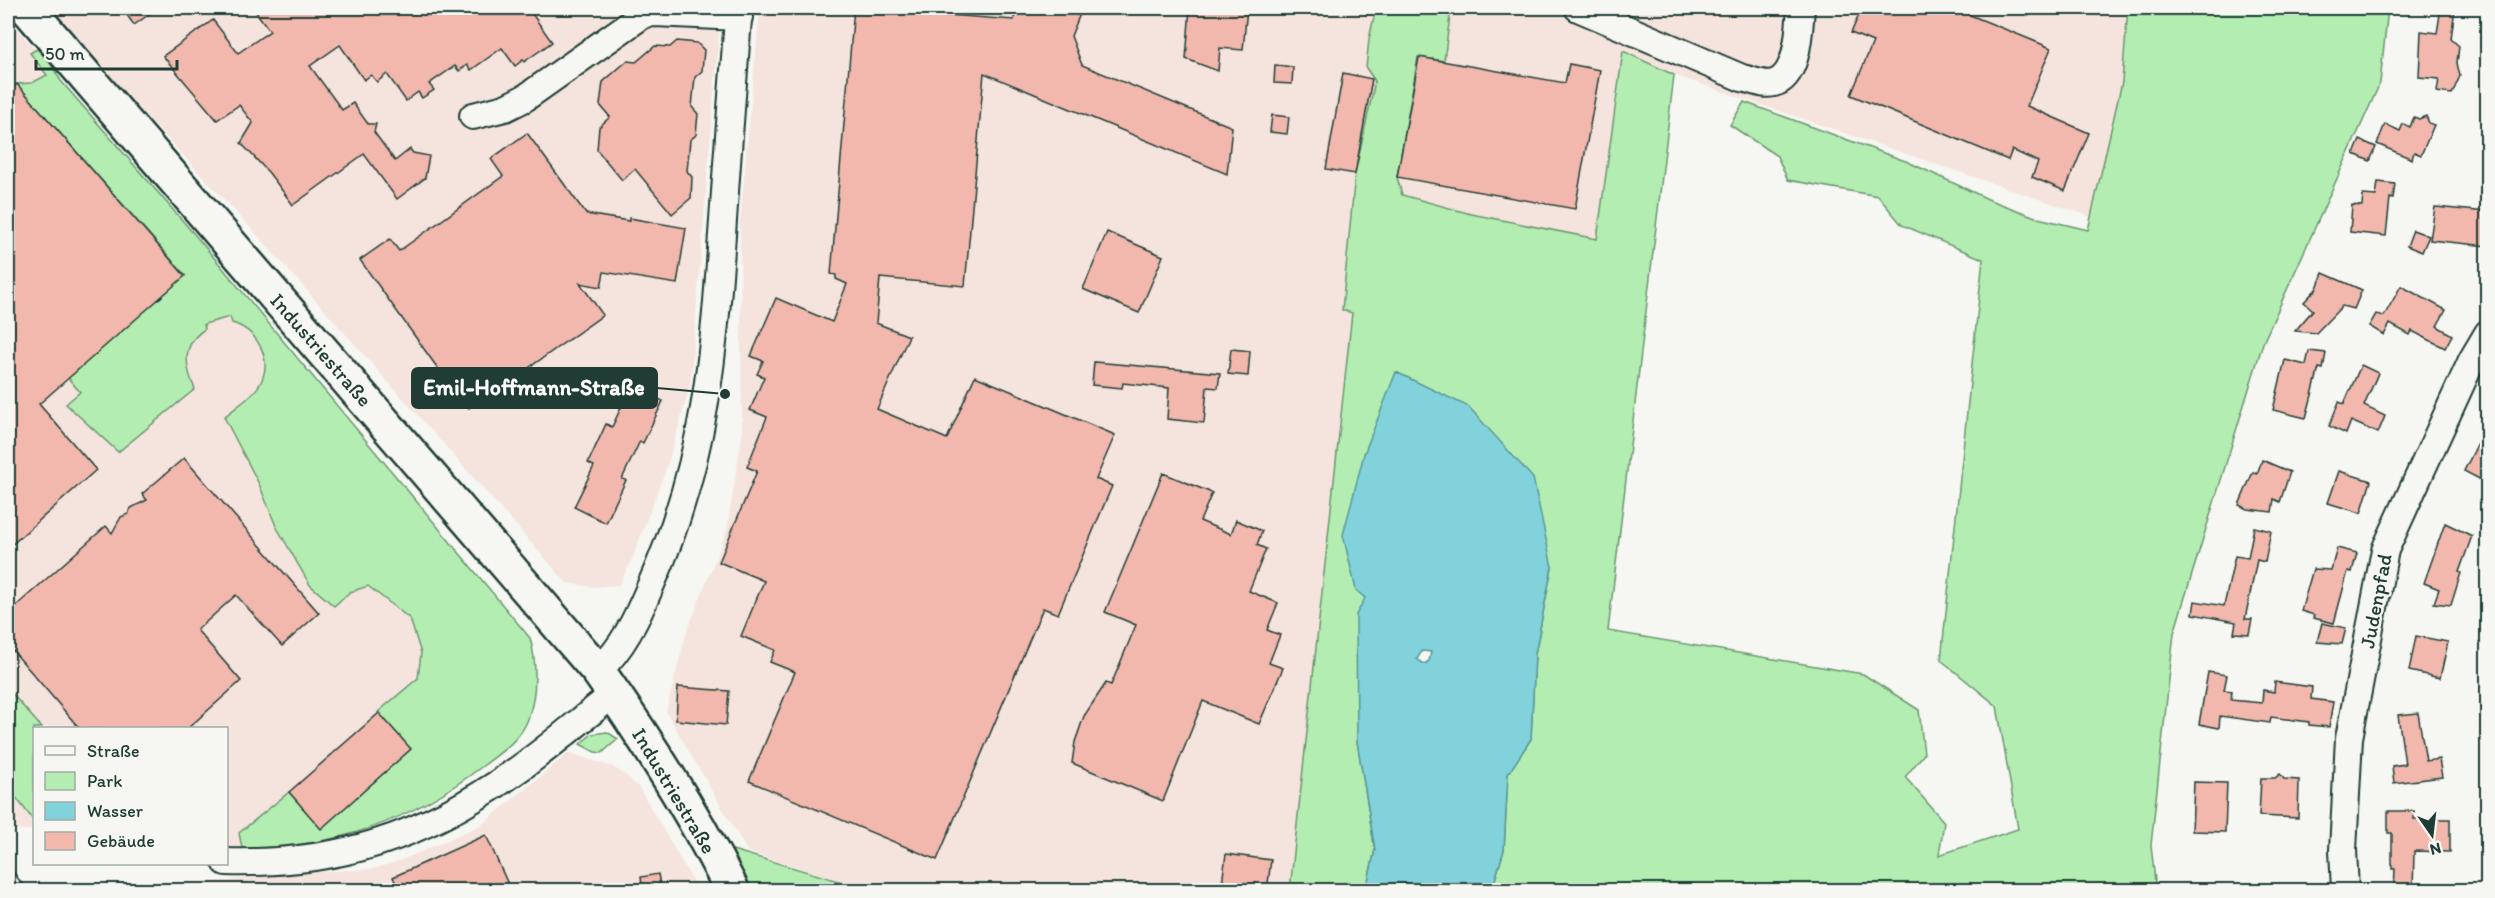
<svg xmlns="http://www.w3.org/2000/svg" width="2495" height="898" viewBox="0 0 2495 898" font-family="Itim,sans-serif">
<rect width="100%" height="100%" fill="#f6f6f2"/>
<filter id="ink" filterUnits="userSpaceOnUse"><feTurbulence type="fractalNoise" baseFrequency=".0167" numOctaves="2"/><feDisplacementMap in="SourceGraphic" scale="12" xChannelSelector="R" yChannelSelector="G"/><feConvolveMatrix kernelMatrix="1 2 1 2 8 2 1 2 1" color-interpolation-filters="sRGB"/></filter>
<g filter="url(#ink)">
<g fill="#f5e3dd">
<polygon points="46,8 721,8 690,387 667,466 630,564 619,585 593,587 567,583 262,240"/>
<polygon points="760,8 2128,8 2122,82 2092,217 1674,75 1623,52 1584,335 1353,313 1290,890 872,890 748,852 666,712 686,634 727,530 742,437 740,222"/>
<polygon points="8,17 193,241 532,704 528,719 511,743 462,782 422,807 346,837 271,848 227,847 226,728 34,728 34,830 8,830"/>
<polygon points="569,753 613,767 628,777 639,788 698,890 149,890 296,873 373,869 402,860 481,825"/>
</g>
<g fill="#b4edb1" stroke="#6a9572" stroke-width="1.5">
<polygon points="1376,8 1451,8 1444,61 1418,57 1397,177 1402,195 1471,214 1597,239 1623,51 1674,75 1608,631 1863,674 1919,710 1924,754 1905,777 1944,822 1939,855 2018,829 1997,706 1941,660 1983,259 1902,225 1878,196 1788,180 1777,156 1730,125 1744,102 1908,162 1990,200 2038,218 2088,230 2122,82 2128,8 2388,8 2380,83 2263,343 2174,633 2151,845 2156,890 1481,890 1494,883 1504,850 1508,773 1531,739 1535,654 1552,567 1366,598 1357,741 1375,850 1366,890 1290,890 1352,313 1342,310 1355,174 1375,81 1366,68 1369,39"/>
<path d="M 37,49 L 49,61 L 61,81 L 201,242 L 530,638 C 537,663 537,694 528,719 C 521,739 500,753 484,765 C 410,822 335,848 242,848 L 239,833 L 289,792 L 321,828 L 410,750 L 378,712 L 418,678 L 421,653 L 410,619 L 368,586 L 350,592 L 334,606 L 310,585 L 276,526 L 259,484 L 224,417 C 236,407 254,396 261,382 C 273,357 256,330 232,323 L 230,317 L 204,324 L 205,329 C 181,344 185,367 195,389 L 118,452 L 66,404 L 80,392 L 68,378 L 185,275 L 17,84 L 32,83 L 47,75 L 30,53 Z"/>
<polygon points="8,689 42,728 34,728 34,821 8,787"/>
<polygon points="607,732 618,739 602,753 595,752 580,744 592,734"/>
<polygon points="729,849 866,889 872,890 749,890"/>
</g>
<path fill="#81d2da" stroke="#5a9698" stroke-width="1.5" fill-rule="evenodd" d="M 1396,372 L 1469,407 L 1533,478 L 1552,567 L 1535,654 L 1531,739 L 1508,774 L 1504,850 L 1494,883 L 1481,890 L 1423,890 L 1416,883 L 1411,890 L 1366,890 L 1375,850 L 1357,741 L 1356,615 L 1365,598 L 1356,590 L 1343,535 L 1364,454 ZM 1422,651 L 1431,652 L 1429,661 L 1424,664 L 1417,659 Z"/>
<g fill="#f2b8ad" stroke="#1f3d34" stroke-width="1.5">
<polygon points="122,8 158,8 134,25"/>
<polygon points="253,8 528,8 552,42 524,62 523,60 515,66 502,48 471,70 467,65 459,71 455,66 429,84 434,90 422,98 418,92 406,101 387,74 377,82 371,75 364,80 340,45 310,66 342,110 353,103 368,124 376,124 374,132 395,161 410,149 413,153 429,156 425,178 397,199 364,154 293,205 269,173 241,143 253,123 239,105 217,120 163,56 213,20 238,53 270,31"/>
<polygon points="854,8 1014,20 1015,8 1064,8 1080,14 1071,36 1082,65 1232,127 1227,174 984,73 965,286 880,278 876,323 909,336 877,409 947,439 975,376 1115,435 1096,479 1112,486 1058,614 1043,608 937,860 749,781 795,672 770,662 775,650 741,636 764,581 719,562 757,471 747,467 767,417 750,410 764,377 757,374 763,361 751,356 776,298 832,322 847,284 836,279 836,275 831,274"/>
<polygon points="1190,8 1247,8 1243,50 1220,48 1218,71 1186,59"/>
<polygon points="1862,8 1953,8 2051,48 2027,106 2089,133 2065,191 2032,177 2038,162 2012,150 2008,160 1851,95 1873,42 1851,33"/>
<polygon points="2441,8 2455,8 2451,39 2459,46 2457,63 2460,76 2452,94 2437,92 2439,79 2419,77 2421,31 2437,33"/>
<polygon points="677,41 697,43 704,50 702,71 695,77 692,107 698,114 697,124 696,135 690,140 687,171 692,177 691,198 672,214 635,169 622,180 597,150 599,127 610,117 600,105 603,82 627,61 636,62 655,46 670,47"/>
<polygon points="1419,57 1565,83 1569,64 1600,70 1575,209 1397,177"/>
<polygon points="1275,65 1293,67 1292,84 1274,83"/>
<polygon points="1343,73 1372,79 1355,174 1326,169"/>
<polygon points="17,84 185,276 39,404 96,470 8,548 8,92"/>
<polygon points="1272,115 1289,117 1287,134 1270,132"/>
<polygon points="2426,116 2429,123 2434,125 2421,155 2414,152 2412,159 2377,144 2385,124 2400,131 2403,124 2410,127 2414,117 2419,119"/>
<polygon points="527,133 586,214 629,221 629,218 686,228 677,284 604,272 601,287 580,283 603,315 485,399 484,397 469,408 458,393 457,395 360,260 390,239 399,251 503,176 491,159"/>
<polygon points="2360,140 2376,147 2370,161 2354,154"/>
<polygon points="2378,182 2395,184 2393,199 2390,198 2386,236 2350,232 2352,205 2362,206 2363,195 2376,196"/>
<polygon points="2435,207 2487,212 2487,246 2430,240"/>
<polygon points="2413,230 2429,236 2422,252 2407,246"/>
<polygon points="1107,232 1163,256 1139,313 1083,289"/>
<polygon points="2323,273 2362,290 2354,309 2342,306 2316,333 2295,331 2313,310 2304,302 2317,288"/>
<polygon points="2401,286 2446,310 2437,326 2452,335 2445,348 2412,331 2410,335 2390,324 2384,335 2369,326 2376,314 2384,316"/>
<polygon points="1231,349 1250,351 1248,376 1228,374"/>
<polygon points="2309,351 2326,353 2323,369 2319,368 2306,418 2273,410 2285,360 2306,365"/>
<polygon points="1094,362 1220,373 1218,388 1207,387 1204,423 1167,419 1169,388 1123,383 1122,388 1092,385"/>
<polygon points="2361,365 2378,373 2364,406 2385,416 2378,433 2351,421 2346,434 2329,426 2339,402 2344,404"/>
<polygon points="631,386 663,401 643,443 640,441 622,479 626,480 606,523 574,507 594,466 588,463 606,424 612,427"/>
<polygon points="2487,425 2487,483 2464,471"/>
<polygon points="184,458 319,613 282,646 236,595 197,630 241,681 187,729 80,729 8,645 8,613 106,526 112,533 121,517 128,514 131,508 147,500 142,494"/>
<polygon points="2262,460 2290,472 2280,502 2274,499 2272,512 2247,509 2239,505 2253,472 2257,474"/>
<polygon points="2339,471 2371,481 2361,513 2328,503"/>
<polygon points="1163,473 1212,493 1200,521 1231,534 1236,520 1262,531 1257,545 1266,549 1249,591 1278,603 1267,630 1280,635 1269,663 1283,668 1259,724 1203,701 1163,801 1072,763 1075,742 1084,716 1106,683 1111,685 1136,625 1105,612"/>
<polygon points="2445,523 2472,536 2459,572 2461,573 2451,605 2434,603 2439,589 2424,583"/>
<polygon points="2254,527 2271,531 2265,562 2257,560 2245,619 2252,619 2249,634 2234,633 2236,622 2193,614 2195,601 2224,606 2235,556 2248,558"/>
<polygon points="2337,548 2357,553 2352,572 2348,571 2334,623 2313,618 2314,615 2301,611 2313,569 2331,570"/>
<polygon points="2322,623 2346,628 2342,644 2317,642"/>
<polygon points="2416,636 2448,642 2440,678 2409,671"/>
<polygon points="2208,672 2227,675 2224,690 2232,691 2231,700 2262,703 2263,690 2274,692 2275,682 2312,687 2311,699 2333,702 2329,727 2309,725 2309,722 2271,717 2270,723 2220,716 2219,728 2199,724"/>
<polygon points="678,687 729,691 726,725 676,720"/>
<polygon points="379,713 411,749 321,829 289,792"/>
<polygon points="2418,713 2426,761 2439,759 2442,777 2394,783 2392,766 2405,764 2398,715"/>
<polygon points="2280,774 2284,779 2299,780 2298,818 2259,816 2261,778 2275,778"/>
<polygon points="2194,782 2227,783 2225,832 2192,831"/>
<polygon points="2388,811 2414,811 2414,819 2450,819 2450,852 2414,851 2413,891 2394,891 2395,869 2392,869 2392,833 2388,833"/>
<polygon points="486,835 511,891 399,891 393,877"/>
<polygon points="1226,854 1271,860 1267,891 1221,891"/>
<polygon points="658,874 661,891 643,891 641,877"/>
</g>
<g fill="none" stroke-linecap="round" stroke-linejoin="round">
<defs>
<g id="minor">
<path d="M 1578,8 L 1742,78 C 1752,80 1764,86 1774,83 C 1799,76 1799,28 1801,8"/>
<polyline points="473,116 505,108 525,98 644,14 655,13 739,17"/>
<path d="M 598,671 C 623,648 637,618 650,587 C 706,463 714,354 723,220 C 728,149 733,78 739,8"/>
<path d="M 226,862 C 337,865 423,837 513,773 C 548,749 580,720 614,694"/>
<polyline points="2345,890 2343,850 2349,738 2385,550 2472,360 2488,333"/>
</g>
<path id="major" d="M 27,8 L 598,671 C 647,740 694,814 732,890"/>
</defs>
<use href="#minor" stroke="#1f3d34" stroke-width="30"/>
<use href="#major" stroke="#1f3d34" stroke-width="38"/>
<use href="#minor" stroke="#f6f6f2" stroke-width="26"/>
<use href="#major" stroke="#f6f6f2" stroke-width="33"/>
<g stroke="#1f3d34" stroke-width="1.5">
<polyline points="8,864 26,890"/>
<polyline points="8,887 10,890"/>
</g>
</g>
</g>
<g text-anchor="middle" stroke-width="4.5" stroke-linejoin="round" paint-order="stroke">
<g font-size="21" fill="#1f3d34" stroke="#f6f6f2">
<text transform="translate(321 350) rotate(49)" y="7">Industriestraße</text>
<text transform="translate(2376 601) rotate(-79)" y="7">Judenpfad</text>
<text transform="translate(674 791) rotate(59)" y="7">Industriestraße</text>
</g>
</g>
<path fill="none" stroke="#1f3d34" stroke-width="2" d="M725 394L657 388"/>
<circle fill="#1f3d34" stroke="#f6f6f2" stroke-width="2" cx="725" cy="394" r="6"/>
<rect fill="#1f3d34" stroke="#1f3d34" stroke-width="2" x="412" y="368" width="245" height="40" rx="6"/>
<g font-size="22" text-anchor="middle" font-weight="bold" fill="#fff">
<text x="534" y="395">Emil-Hoffmann-Straße</text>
</g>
<rect width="2495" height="898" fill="none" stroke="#f6f6f2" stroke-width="30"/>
<rect x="15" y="15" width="2465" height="868" fill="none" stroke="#1f3d34" stroke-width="2" filter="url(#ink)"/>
<rect x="33" y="727" width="195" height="138" fill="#f6f6f2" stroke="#a0aca6" stroke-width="1.5"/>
<rect x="45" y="746" width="30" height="9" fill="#f6f6f2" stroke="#a0aca6" stroke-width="1.5"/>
<text x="87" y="757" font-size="18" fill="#1f3d34">Straße</text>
<rect x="45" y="772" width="30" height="18" fill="#b4edb1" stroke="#a0aca6" stroke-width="1.5"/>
<text x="87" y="787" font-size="18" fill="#1f3d34">Park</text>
<rect x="45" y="802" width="30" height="18" fill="#81d2da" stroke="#a0aca6" stroke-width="1.5"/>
<text x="87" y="817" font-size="18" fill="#1f3d34">Wasser</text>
<rect x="45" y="832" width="30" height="18" fill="#f2b8ad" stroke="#a0aca6" stroke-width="1.5"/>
<text x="87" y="847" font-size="18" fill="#1f3d34">Gebäude</text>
<g transform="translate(2432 835) rotate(166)" stroke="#f6f6f2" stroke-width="4.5" paint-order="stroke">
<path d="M0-4.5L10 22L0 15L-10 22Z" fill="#1f3d34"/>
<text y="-9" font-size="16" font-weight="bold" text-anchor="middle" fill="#1f3d34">N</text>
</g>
<path d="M36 60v9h141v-9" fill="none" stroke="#1f3d34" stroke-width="3"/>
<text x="45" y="60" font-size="18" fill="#1f3d34" stroke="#f6f6f2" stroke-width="4.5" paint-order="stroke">50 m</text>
</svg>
